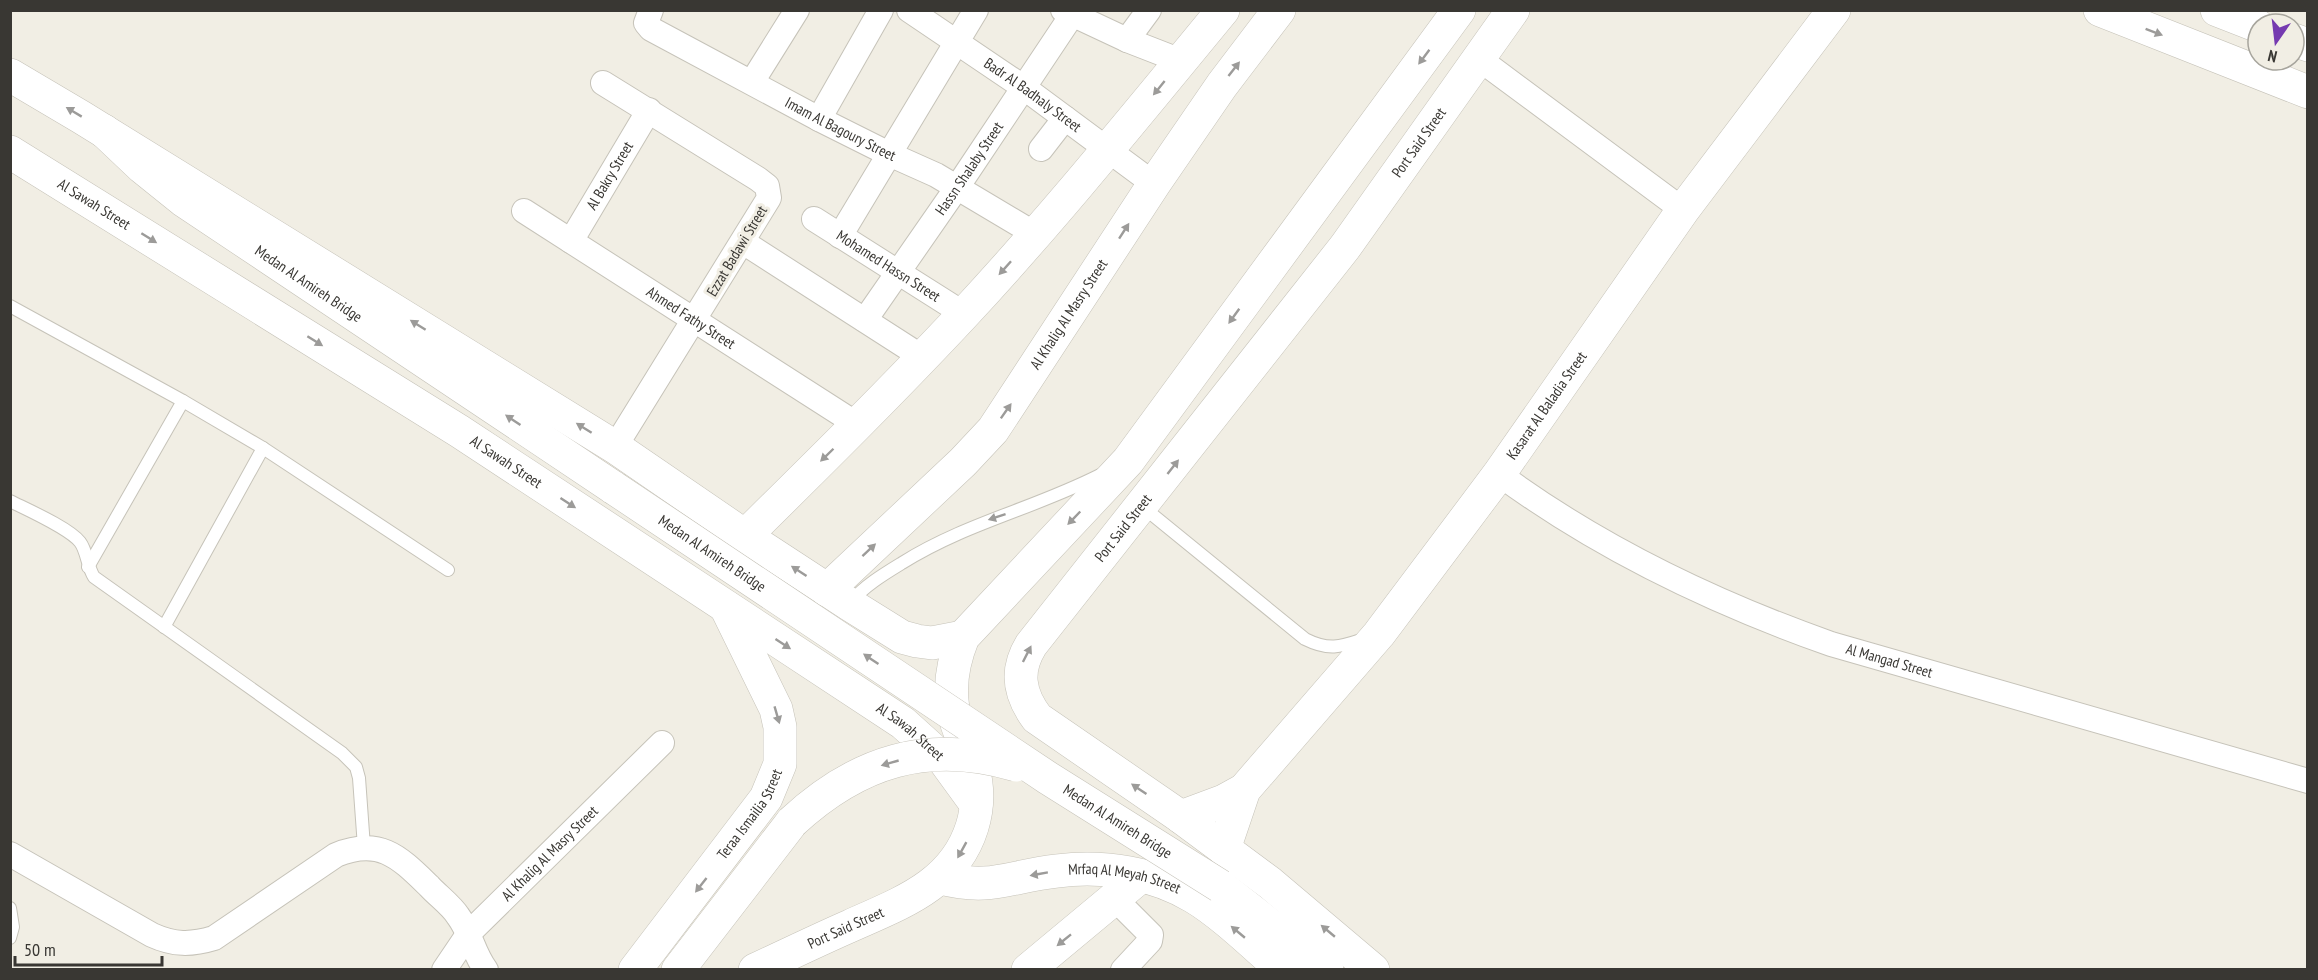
<svg xmlns="http://www.w3.org/2000/svg" width="2318" height="980" viewBox="0 0 2318 980" font-family="'PT Sans Narrow',sans-serif">
<rect width="100%" height="100%" fill="#f1eee4"/>
<g fill="none" stroke-linecap="round" stroke-linejoin="round">
<defs>
<g id="lane">
<polyline points="10,306 183,401 263,448 448,570"/>
<path d="M 10,501 C 28,510 69,528 80,542 C 87,551 87,566 94,577 L 342,753 L 356,767 L 359,778 L 364,847"/>
<path d="M 1143,507 L 1305,639 C 1329,651 1340,647 1364,639"/>
<polyline points="88,567 183,401"/>
<path d="M 851,602 C 864,586 884,574 902,563 C 966,523 1033,509 1100,475"/>
<polyline points="164,627 263,448"/>
<polyline points="10,908 13,927 10,938"/>
</g>
<g id="street">
<path id="s1" d="M 651,10 L 646,23 L 651,29 L 819,119 L 889,154 L 936,175 L 1035,234"/>
<path id="s2" d="M 909,10 L 1023,87 L 1154,184"/>
<polyline points="1063,10 1127,40 1181,61"/>
<polyline points="1127,40 1149,10"/>
<polyline points="1478,58 1683,210"/>
<polyline points="752,82 797,10"/>
<polyline points="603,83 758,179 767,186 769,198 615,447"/>
<polyline points="819,119 881,10"/>
<polyline points="1041,149 1065,118"/>
<path id="s3" d="M 524,211 L 858,425"/>
<path id="s4" d="M 814,219 L 964,314"/>
<polyline points="840,236 976,10"/>
<path id="s5" d="M 571,241 L 649,110"/>
<polyline points="743,242 922,357"/>
<path id="s6" d="M 865,320 L 958,186 L 1072,15"/>
<path id="s7" d="M 1499,474 C 1601,549 1712,602 1831,644 L 2308,781"/>
<path d="M 10,854 L 152,935 C 174,945 191,945 214,938 L 336,855 C 380,837 399,857 429,886 C 438,896 451,905 458,916 C 471,933 473,953 486,970"/>
<polyline points="1114,898 1151,935 1150,941 1123,970"/>
<path id="s8" d="M 444,970 L 469,933 L 662,743"/>
</g>
<g id="secondary">
<polyline points="2100,10 2308,92"/>
<polyline points="2217,10 2258,26"/>
<polyline points="2294,40 2308,45"/>
<polyline points="10,75 81,117 615,447 745,536 849,604 902,637 917,641 932,643 963,637"/>
<path id="s9" d="M 10,152 L 459,431 L 903,723 L 944,760 L 976,804"/>
<path d="M 745,536 C 819,463 893,390 964,314 C 1055,216 1138,113 1223,10"/>
<path id="s10" d="M 827,590 L 963,462 L 993,430 L 1154,184 L 1222,85 L 1279,10"/>
<polyline points="1181,817 1224,801 1244,790"/>
<path id="s11" d="M 1224,849 L 1244,790 L 1379,634 L 1499,474 L 1683,210 L 1834,10"/>
<path id="s12" d="M 635,970 L 766,798 L 780,764 L 780,727 L 776,709 L 726,607"/>
<polyline points="1028,970 1141,876"/>
</g>
<g id="primary">
<path id="s13" d="M 104,131 L 142,167 L 183,200 L 614,488"/>
<path id="s14" d="M 941,878 C 991,891 1010,876 1057,871 C 1104,865 1154,873 1194,897 C 1224,915 1256,947 1283,970"/>
<polyline points="1220,886 1327,970"/>
<polyline points="678,970 792,822"/>
<path id="s15" d="M 755,970 C 787,955 818,940 850,926 C 901,903 954,885 972,827 C 978,808 978,787 973,768 C 969,752 961,737 956,721 C 947,692 952,664 963,637 L 1128,461 L 1459,10"/>
<path id="s16" d="M 1373,970 L 1270,883 L 1181,817 L 1037,718 C 1019,694 1015,671 1031,645 L 1345,247 L 1513,10"/>
</g>
</defs>
<use href="#lane" stroke="#c6c3b9" stroke-width="14"/>
<use href="#street" stroke="#c6c3b9" stroke-width="26"/>
<use href="#secondary" stroke="#c6c3b9" stroke-width="34"/>
<use href="#primary" stroke="#c6c3b9" stroke-width="34"/>
<use href="#lane" stroke="#fff" stroke-width="12"/>
<use href="#street" stroke="#fff" stroke-width="24"/>
<use href="#secondary" stroke="#fff" stroke-width="33"/>
<use href="#primary" stroke="#fff" stroke-width="33"/>
<defs>
<g id="primary-bridge">
<path id="s17" d="M 614,488 L 1048,778 L 1220,886"/>
<path d="M 792,822 C 858,761 928,739 1016,765"/>
</g>
</defs>
<use href="#primary-bridge" stroke="#c6c3b9" stroke-width="34" stroke-linecap="butt"/>
<use href="#primary-bridge" stroke="#fff" stroke-width="33"/>
</g>
<defs><path id="oneway-solid" d="M-6-.8H1V-3.2L6.5 0L1 3.2V.8H-6Z" transform="scale(1.5)"/></defs>
<g fill="#9c9b99">
<use href="#oneway-solid" transform="translate(2154 32) rotate(21)"/>
<use href="#oneway-solid" transform="translate(1424 57) rotate(127)"/>
<use href="#oneway-solid" transform="translate(1234 69) rotate(-52)"/>
<use href="#oneway-solid" transform="translate(1159 88) rotate(129)"/>
<use href="#oneway-solid" transform="translate(74 112) rotate(-149)"/>
<use href="#oneway-solid" transform="translate(1124 231) rotate(-57)"/>
<use href="#oneway-solid" transform="translate(149 238) rotate(32)"/>
<use href="#oneway-solid" transform="translate(1005 268) rotate(132)"/>
<use href="#oneway-solid" transform="translate(1234 316) rotate(126)"/>
<use href="#oneway-solid" transform="translate(418 325) rotate(-148)"/>
<use href="#oneway-solid" transform="translate(315 341) rotate(32)"/>
<use href="#oneway-solid" transform="translate(1006 411) rotate(-55)"/>
<use href="#oneway-solid" transform="translate(513 420) rotate(-146)"/>
<use href="#oneway-solid" transform="translate(584 428) rotate(-148)"/>
<use href="#oneway-solid" transform="translate(827 455) rotate(136)"/>
<use href="#oneway-solid" transform="translate(1173 467) rotate(-52)"/>
<use href="#oneway-solid" transform="translate(568 503) rotate(33)"/>
<use href="#oneway-solid" transform="translate(997 517) rotate(162)"/>
<use href="#oneway-solid" transform="translate(1074 518) rotate(134)"/>
<use href="#oneway-solid" transform="translate(869 550) rotate(-43)"/>
<use href="#oneway-solid" transform="translate(799 571) rotate(-147)"/>
<use href="#oneway-solid" transform="translate(783 644) rotate(33)"/>
<use href="#oneway-solid" transform="translate(1027 654) rotate(-63)"/>
<use href="#oneway-solid" transform="translate(871 659) rotate(-146)"/>
<use href="#oneway-solid" transform="translate(777 715) rotate(74)"/>
<use href="#oneway-solid" transform="translate(890 763) rotate(164)"/>
<use href="#oneway-solid" transform="translate(1139 789) rotate(-146)"/>
<use href="#oneway-solid" transform="translate(962 850) rotate(119)"/>
<use href="#oneway-solid" transform="translate(1039 874) rotate(170)"/>
<use href="#oneway-solid" transform="translate(701 885) rotate(128)"/>
<use href="#oneway-solid" transform="translate(1328 931) rotate(-140)"/>
<use href="#oneway-solid" transform="translate(1238 932) rotate(-140)"/>
<use href="#oneway-solid" transform="translate(1064 940) rotate(141)"/>
</g>
<g text-anchor="middle" stroke-width="6" stroke-linejoin="round" paint-order="stroke">
<g font-size="15" fill="#393733" stroke="#f1eee4">
<text dy="5" stroke="none"><textPath href="#s2" startOffset="150">Badr Al Badhaly Street</textPath></text>
<text dy="5" stroke="none"><textPath href="#s1" startOffset="236">Imam Al Bagoury Street</textPath></text>
<text dy="5" stroke="none"><textPath href="#s16" startOffset="1134">Port Said Street</textPath></text>
<text dy="5" stroke="none"><textPath href="#s6" startOffset="184">Hassn Shalaby Street</textPath></text>
<text dy="5" stroke="none"><textPath href="#s5" startOffset="76">Al Bakry Street</textPath></text>
<text dy="5" stroke="none"><textPath href="#s9" startOffset="99">Al Sawah Street</textPath></text>
<text transform="translate(737 251) rotate(-59)" y="5">Ezzat Badawi Street</text>
<text dy="5" stroke="none"><textPath href="#s4" startOffset="88">Mohamed Hassn Street</textPath></text>
<text dy="5" stroke="none"><textPath href="#s13" startOffset="256">Medan Al Amireh Bridge</textPath></text>
<text dy="5" stroke="none"><textPath href="#s10" startOffset="369">Al Khalig Al Masry Street</textPath></text>
<text dy="5" stroke="none"><textPath href="#s3" startOffset="198">Ahmed Fathy Street</textPath></text>
<text dy="5" stroke="none"><textPath href="#s11" startOffset="552">Kasarat Al Baladia Street</textPath></text>
<text dy="5" stroke="none"><textPath href="#s9" startOffset="585">Al Sawah Street</textPath></text>
<text dy="5" stroke="none"><textPath href="#s16" startOffset="648">Port Said Street</textPath></text>
<text dy="5" stroke="none"><textPath href="#s17" startOffset="118">Medan Al Amireh Bridge</textPath></text>
<text dy="5" stroke="none"><textPath href="#s7" startOffset="435">Al Mangad Street</textPath></text>
<text dy="5" stroke="none"><textPath href="#s9" startOffset="1071">Al Sawah Street</textPath></text>
<text dy="5" stroke="none"><textPath href="#s12" startOffset="194">Teraa Ismailia Street</textPath></text>
<text dy="5" stroke="none"><textPath href="#s17" startOffset="604">Medan Al Amireh Bridge</textPath></text>
<text dy="5" stroke="none"><textPath href="#s8" startOffset="158">Al Khalig Al Masry Street</textPath></text>
<text dy="5" stroke="none"><textPath href="#s14" startOffset="186">Mrfaq Al Meyah Street</textPath></text>
<text dy="5" stroke="none"><textPath href="#s15" startOffset="100">Port Said Street</textPath></text>
</g>
</g>
<rect width="2318" height="980" fill="none" stroke="#393733" stroke-width="24"/>
<g transform="translate(2276 42) rotate(194)"><circle r="28" fill="#f1eee4" stroke="#a7a59d" stroke-width="1.5"/>
<path d="M0-4.5L10 22L0 15L-10 22Z" fill="#753ab0"/>
<text y="-9" font-size="16" font-weight="bold" text-anchor="middle" fill="#393733">N</text>
</g>
<path d="M15 956v9h147v-9" fill="none" stroke="#393733" stroke-width="3"/>
<text x="24" y="956" font-size="18" fill="#393733" stroke="#f1eee4" stroke-width="4.5" paint-order="stroke">50 m</text>
</svg>
